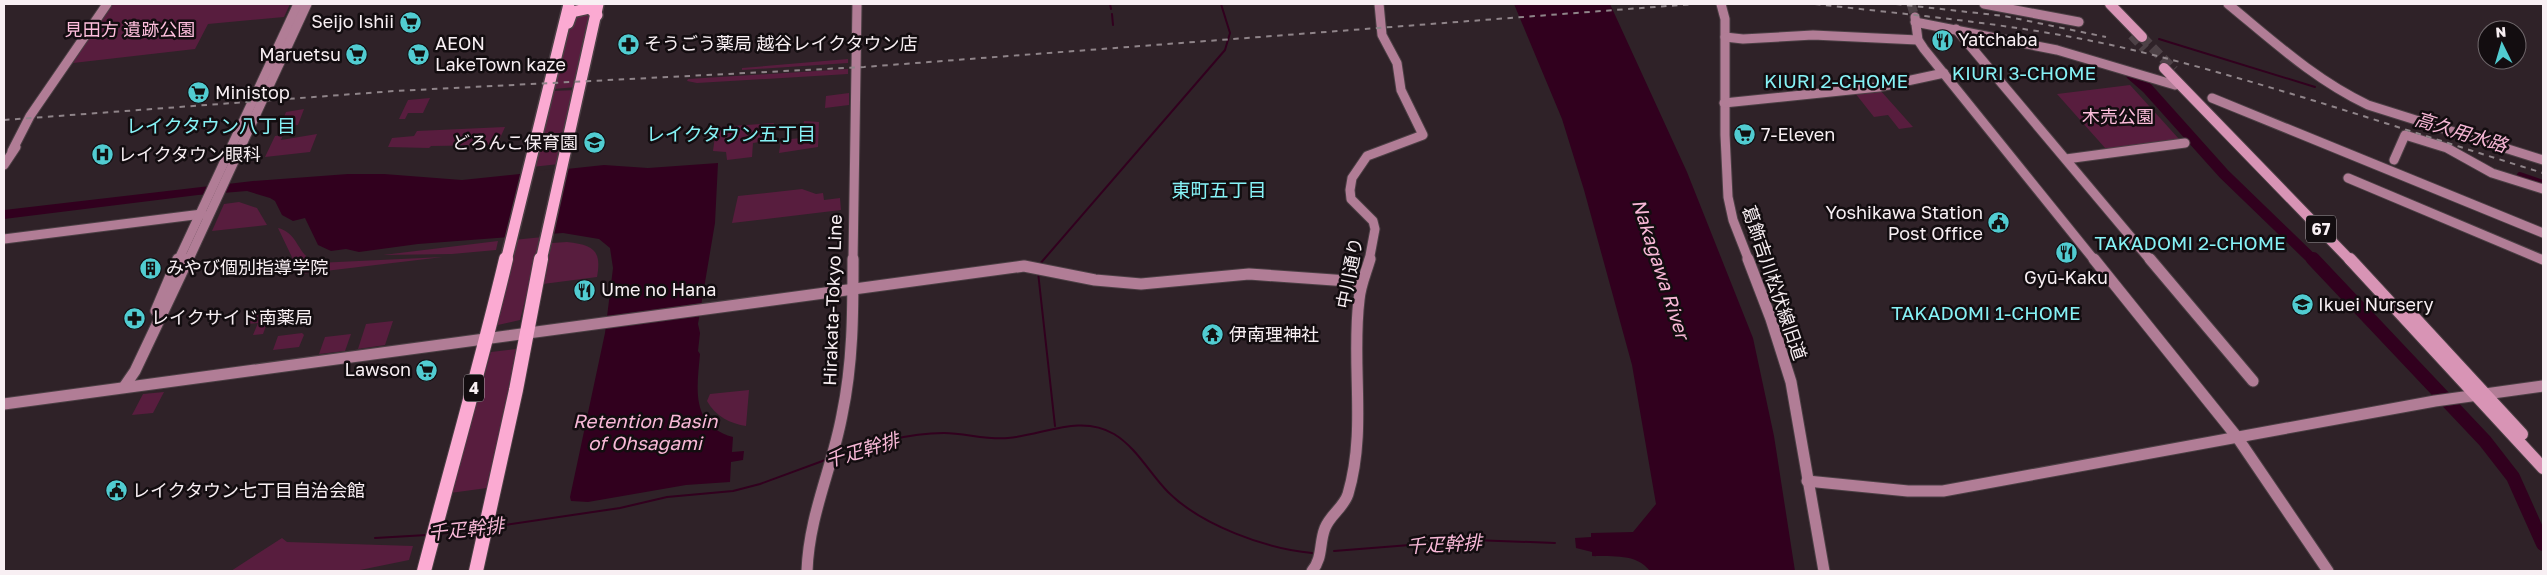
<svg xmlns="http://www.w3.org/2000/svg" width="2547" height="575" viewBox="0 0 2547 575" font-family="'Golos Text','Noto Sans JP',sans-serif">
<rect width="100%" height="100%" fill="#2f2228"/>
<g fill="#581d3e">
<polygon points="111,4 290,4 284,17 208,24 195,49 73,63"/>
<polygon points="592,10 577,87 553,89 562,47 573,17"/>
<polygon points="848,59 848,63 742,70 742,68"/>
<polygon points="848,69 848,74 697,83 687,81 688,79"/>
<polygon points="2130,85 2179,139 2106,149 2057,94"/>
<polygon points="577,90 559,164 532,167 552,91"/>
<polygon points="1880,90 1913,127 1899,129 1888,115 1874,117 1855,93"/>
<polygon points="849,93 849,105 825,108 826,96"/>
<polygon points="430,98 423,113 408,113 405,119 399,119 408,100"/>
<polygon points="304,109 298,125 280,127 286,112"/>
<polygon points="804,121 819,122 818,147 779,153 781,140 801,138"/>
<polygon points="774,123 772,140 753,143 752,157 727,160 726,152 713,151 716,129 719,127"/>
<polygon points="505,127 497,145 431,146 429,148 388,147 392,138 414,136 417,131"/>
<polygon points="317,134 310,152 265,157 275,136 283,135 281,140"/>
<polygon points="802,189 816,194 823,193 824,200 840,198 841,210 732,223 738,196"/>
<polygon points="239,202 257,208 267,225 212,231 224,204"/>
<path d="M 278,228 C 299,233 297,256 317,263 L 443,257 L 300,274 Z"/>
<polygon points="542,236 520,320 498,325 496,321 515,239"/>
<polygon points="498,241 496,250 452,254 383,255"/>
<path d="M 567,242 C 593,245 602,250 597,277 L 543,284 L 552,243 Z"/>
<polygon points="272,310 263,334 253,335 258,323 246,324 251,312"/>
<polygon points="393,321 385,345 358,349 366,324"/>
<polygon points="302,333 304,335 299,347 273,350 278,336"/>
<polygon points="351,334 345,351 319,354 325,337"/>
<polygon points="516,349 516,364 487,488 450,493 491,352"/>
<path d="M 749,390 L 746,426 C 731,424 715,416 707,401 L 710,394 Z"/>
<polygon points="164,392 153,413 132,415 143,394"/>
<polygon points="282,538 287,542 413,546 409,560 355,571 231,571"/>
</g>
<g fill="#31001e">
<path d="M 1514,4 L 1610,4 L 1687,172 L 1753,338 L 1774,436 L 1795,571 L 1650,571 C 1636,553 1613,557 1592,556 L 1592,552 L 1576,548 L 1575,538 L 1591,537 L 1591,533 L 1633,532 L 1656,504 L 1632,365 L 1584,190 L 1562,119 Z"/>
<path d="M 718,163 L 715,223 L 698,324 L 700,333 L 698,351 L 700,354 C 697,389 690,425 733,437 L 732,452 L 744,451 L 743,460 L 731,462 L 730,482 L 686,485 L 588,502 L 571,501 L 570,497 L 605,333 L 613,268 L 610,248 L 599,239 L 563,233 L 418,244 L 359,252 L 346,249 L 331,251 L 318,245 L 305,218 L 293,221 L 282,215 L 275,201 L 270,198 L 247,191 L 198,195 L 4,219 L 4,210 L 253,181 L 348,174 L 384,174 L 462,180 L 604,165 L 648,168 Z"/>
</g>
<polygon fill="#2f2228" points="568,167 553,236 504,241 521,173"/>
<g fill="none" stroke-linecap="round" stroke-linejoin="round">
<g stroke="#31001e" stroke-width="2">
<polyline points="1110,4 1111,9"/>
<polyline points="1112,14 1113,25"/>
<polyline points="2159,39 2315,87"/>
<polyline points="1039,265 1225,50 1230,33 1221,4"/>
<polyline points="1038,272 1055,426"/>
<path d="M 837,456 C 872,444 907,433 944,433 C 965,433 986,440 1008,438 C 1044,435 1080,414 1114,434 C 1137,448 1150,474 1168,492 C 1201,525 1266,549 1312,553"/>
<polyline points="491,527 620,508 667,497 733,491 760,484 828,459"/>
<polyline points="439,534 479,529"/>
<polyline points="375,538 427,535"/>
<polyline points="1334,551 1473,540 1555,543"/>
</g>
<polyline stroke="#31001e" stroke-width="6" points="2520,175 2543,183"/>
<polyline stroke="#31001e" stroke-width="11" points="2131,74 2147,88 2224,174 2314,261"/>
<polyline stroke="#31001e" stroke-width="14" points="2313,259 2485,441 2513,477 2543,544"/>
<polyline stroke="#4d4146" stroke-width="9" stroke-dasharray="9 4.5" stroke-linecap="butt" points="1911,4 1915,17"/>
<g stroke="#4d4146" stroke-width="10" stroke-dasharray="10 5" stroke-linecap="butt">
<polyline points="2132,35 2145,49"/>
<polyline points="2142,37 2174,70"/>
</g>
<defs>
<g id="secondary-far1">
<polyline points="1721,4 1725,19 1725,135 1728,197 1733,220 1749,261"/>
<polyline points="1984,4 2079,22"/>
<path d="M 2228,4 C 2273,41 2315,80 2368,105 L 2543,160"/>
<polyline points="1915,17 1918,40 1924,49 2095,261"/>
<polyline points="1915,22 2057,50 2175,85"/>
<polyline points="1956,29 2151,261"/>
<polyline points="1725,37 1743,39 1813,35 1918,40"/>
<polyline points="2212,98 2543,233"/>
<polyline points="1724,103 1879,87 1944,73"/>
<polyline points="12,151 30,116 107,4"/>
<polyline points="2066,159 2185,143"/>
<polyline points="2394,160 2405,135 2447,148 2492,173 2543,189"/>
<polyline points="4,165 16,147"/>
<polyline points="2348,178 2543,260"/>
<polyline points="4,239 202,214"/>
<polyline points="178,261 298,4"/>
<polyline points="188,261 307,4"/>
<polyline points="853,261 857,4"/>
<polyline points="1369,261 1375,229 1373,221 1351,199 1350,190 1352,178 1367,156 1423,135 1401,90 1397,63 1382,35 1379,4"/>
</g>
<g id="secondary">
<polyline points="1748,259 1771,319 1791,382 1824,571"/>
<polyline points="2094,259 2237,437 2328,571"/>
<polyline points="2150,259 2253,381"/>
<polyline points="156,311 178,259"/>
<polyline points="124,387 135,371 188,259"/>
<polyline points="4,404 1024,266 1095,280 1141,284 1249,274 1362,282"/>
<polyline points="1807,481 1908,491 1943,491 2435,401 2543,386"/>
<path d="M 807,571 C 809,515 832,469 842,415 C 853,363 853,312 853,259"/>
<path d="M 1312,571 C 1323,558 1319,543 1325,528 C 1330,515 1344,507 1348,494 C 1367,430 1351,364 1359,300 C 1360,286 1366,273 1370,259"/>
</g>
<g id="primary-far1">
<polyline points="2110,4 2142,37"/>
<polyline points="2164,68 2351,261"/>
</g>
<g id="primary">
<polyline points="2350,259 2543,468"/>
<polyline points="2414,317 2522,434"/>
</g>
<g id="highway-far1">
<polyline points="568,23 572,12 590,8 597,15"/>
<polyline points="506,261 569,4"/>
<polyline points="541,261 598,4"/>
</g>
<g id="highway">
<path d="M 424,571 C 451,467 481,364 506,259"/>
<polyline points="476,571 516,390 541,259"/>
</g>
</defs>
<use href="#secondary-far1" stroke="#4b3f44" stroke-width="11"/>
<use href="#secondary" stroke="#4b3f44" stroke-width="13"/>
<use href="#primary-far1" stroke="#4b3f44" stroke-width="12"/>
<use href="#primary" stroke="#4b3f44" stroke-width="14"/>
<use href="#highway-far1" stroke="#4b3f44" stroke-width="14"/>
<use href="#highway" stroke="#4b3f44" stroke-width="16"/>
<use href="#secondary-far1" stroke="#b17d96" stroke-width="9"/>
<use href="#secondary" stroke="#b17d96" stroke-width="11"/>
<use href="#primary-far1" stroke="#d894b5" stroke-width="10"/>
<use href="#primary" stroke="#d894b5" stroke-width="12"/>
<use href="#highway-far1" stroke="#fbaad2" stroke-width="11"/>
<use href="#highway" stroke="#fbaad2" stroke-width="14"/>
<g stroke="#8f8489" stroke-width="2" stroke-dasharray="5.5 5.5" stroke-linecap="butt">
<path d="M 1815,4 C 1921,16 2029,25 2133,50 C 2272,84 2407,131 2543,173"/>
<polyline points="1896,4 2004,16 2106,37"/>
<polyline points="4,120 395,91 864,67 1694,4"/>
</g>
</g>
<defs>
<symbol id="supermarket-disc" viewBox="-11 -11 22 22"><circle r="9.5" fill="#51ccd1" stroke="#130d10"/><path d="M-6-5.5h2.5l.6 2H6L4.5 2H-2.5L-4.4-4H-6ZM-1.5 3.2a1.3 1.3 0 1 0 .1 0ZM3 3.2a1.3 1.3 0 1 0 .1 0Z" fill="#111"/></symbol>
<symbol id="restaurant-disc" viewBox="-11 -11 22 22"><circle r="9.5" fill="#51ccd1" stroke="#130d10"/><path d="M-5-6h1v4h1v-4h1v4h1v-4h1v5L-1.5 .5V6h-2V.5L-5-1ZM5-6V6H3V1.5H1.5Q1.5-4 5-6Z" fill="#111"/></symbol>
<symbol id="pharmacy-disc" viewBox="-11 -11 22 22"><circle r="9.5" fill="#51ccd1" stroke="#130d10"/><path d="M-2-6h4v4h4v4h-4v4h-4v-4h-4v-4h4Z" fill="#111"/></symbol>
<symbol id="school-disc" viewBox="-11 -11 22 22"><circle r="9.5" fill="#51ccd1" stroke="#130d10"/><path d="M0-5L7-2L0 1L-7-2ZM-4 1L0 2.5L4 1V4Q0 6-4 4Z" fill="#111"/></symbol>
<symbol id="hospital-disc" viewBox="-11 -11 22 22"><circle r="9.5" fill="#51ccd1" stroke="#130d10"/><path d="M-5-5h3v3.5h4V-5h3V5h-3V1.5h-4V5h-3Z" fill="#111"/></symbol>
<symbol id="civic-disc" viewBox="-11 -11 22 22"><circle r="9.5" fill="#51ccd1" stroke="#130d10"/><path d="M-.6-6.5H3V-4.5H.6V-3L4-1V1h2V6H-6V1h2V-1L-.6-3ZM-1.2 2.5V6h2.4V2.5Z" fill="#111"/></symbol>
<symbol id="building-disc" viewBox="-11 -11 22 22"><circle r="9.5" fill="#51ccd1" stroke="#130d10"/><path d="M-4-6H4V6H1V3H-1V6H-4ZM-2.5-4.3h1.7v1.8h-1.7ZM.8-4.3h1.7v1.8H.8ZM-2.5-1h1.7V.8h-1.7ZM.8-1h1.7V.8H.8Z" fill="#111"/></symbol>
<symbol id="temple-disc" viewBox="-11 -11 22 22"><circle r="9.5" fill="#51ccd1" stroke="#130d10"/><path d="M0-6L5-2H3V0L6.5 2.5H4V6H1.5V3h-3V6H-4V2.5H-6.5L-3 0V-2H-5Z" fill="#111"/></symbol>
</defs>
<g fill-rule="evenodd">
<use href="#supermarket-disc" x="398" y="10" width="25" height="25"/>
<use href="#restaurant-disc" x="1930" y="28" width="25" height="25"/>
<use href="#pharmacy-disc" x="616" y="32" width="25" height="25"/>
<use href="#supermarket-disc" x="406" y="42" width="25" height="25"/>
<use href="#supermarket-disc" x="344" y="42" width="25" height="25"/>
<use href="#supermarket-disc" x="186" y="80" width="25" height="25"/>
<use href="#supermarket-disc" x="1732" y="122" width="25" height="25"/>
<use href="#school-disc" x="582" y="130" width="25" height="25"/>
<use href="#hospital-disc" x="90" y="142" width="25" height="25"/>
<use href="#civic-disc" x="1986" y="210" width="25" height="25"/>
<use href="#restaurant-disc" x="2054" y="240" width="25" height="25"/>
<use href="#building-disc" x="138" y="256" width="25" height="25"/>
<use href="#restaurant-disc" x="572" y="278" width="25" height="25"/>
<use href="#school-disc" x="2290" y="292" width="25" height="25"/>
<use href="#pharmacy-disc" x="122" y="306" width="25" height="25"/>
<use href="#temple-disc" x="1200" y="322" width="25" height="25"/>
<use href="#supermarket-disc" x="414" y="358" width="25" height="25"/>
<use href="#civic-disc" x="104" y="478" width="25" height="25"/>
</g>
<g text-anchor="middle" stroke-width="5" stroke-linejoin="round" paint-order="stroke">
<g fill="#130d10" stroke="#b3abaf" stroke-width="1">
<rect x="2306" y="215.5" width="30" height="27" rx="4"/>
<rect x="464" y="374.5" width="20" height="27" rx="4"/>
</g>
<g font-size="16" font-weight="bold" fill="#f8eff3">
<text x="2321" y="235">67</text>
<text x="474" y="394">4</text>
</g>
<g font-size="18" fill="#f8eff3" stroke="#130d10" text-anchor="start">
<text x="394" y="28" text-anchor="end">Seijo Ishii</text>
<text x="1958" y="46">Yatchaba</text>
<text x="435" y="50">AEON<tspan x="435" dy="21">LakeTown kaze</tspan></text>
<text x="644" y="50">そうごう薬局 越谷レイクタウン店</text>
<text x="341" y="61" text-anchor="end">Maruetsu</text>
<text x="215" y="99">Ministop</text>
<text x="1761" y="141">7-Eleven</text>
<text x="578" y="149" text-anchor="end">どろんこ保育園</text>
<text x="118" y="161">レイクタウン眼科</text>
<text x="1983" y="219" text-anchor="end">Yoshikawa Station<tspan x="1983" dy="21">Post Office</tspan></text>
<text x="166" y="274">みやび個別指導学院</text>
<text x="2066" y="284" text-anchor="middle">Gyū-Kaku</text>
<text x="601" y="296">Ume no Hana</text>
<text x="2318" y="311">Ikuei Nursery</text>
<text x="151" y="324">レイクサイド南薬局</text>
<text x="1229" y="341">伊南理神社</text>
<text x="411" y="376" text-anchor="end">Lawson</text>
<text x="132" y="497">レイクタウン七丁目自治会館</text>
</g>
<g font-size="18" fill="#fdbedc" stroke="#130d10">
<text x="130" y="36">見田方 遺跡公園</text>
<text x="2118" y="123">木売公園</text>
</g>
<g font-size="18" fill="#f8eff3" stroke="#130d10">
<text transform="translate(1350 273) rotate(-79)" y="6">中川通り</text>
<text transform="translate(1774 283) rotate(71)" y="6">葛飾吉川松伏線旧道</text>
<text transform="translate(833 300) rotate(-88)" y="6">Hirakata-Tokyo Line</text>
</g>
<g font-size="19" fill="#86f2f6" stroke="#130d10">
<text x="2024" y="80">KIURI 3-CHOME</text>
<text x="1836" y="88">KIURI 2-CHOME</text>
<text x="211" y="133">レイクタウン八丁目</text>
<text x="731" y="141">レイクタウン五丁目</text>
<text x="1219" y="197">東町五丁目</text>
<text x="2190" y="250">TAKADOMI 2-CHOME</text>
<text x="1986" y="320">TAKADOMI 1-CHOME</text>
</g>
<g font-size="19" font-style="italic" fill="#f8b8d7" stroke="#130d10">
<text transform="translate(2461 132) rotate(17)" y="7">高久用水路</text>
<text transform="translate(1661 269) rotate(72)" y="7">Nakagawa River</text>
<text x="645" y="428">Retention Basin<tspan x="645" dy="22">of Ohsagami</tspan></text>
<text transform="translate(862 450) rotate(-17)" y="7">千疋幹排</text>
<text transform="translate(466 529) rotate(-6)" y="7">千疋幹排</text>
<text transform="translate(1444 544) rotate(-3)" y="7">千疋幹排</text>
</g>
</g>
<rect width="2547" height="575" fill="none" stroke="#f8eff3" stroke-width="10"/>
<g transform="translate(2502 45) rotate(355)"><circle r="24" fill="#130d10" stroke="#6f676b"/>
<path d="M0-4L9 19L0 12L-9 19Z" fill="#51ccd1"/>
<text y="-8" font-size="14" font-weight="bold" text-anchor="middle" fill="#f8eff3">N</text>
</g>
</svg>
